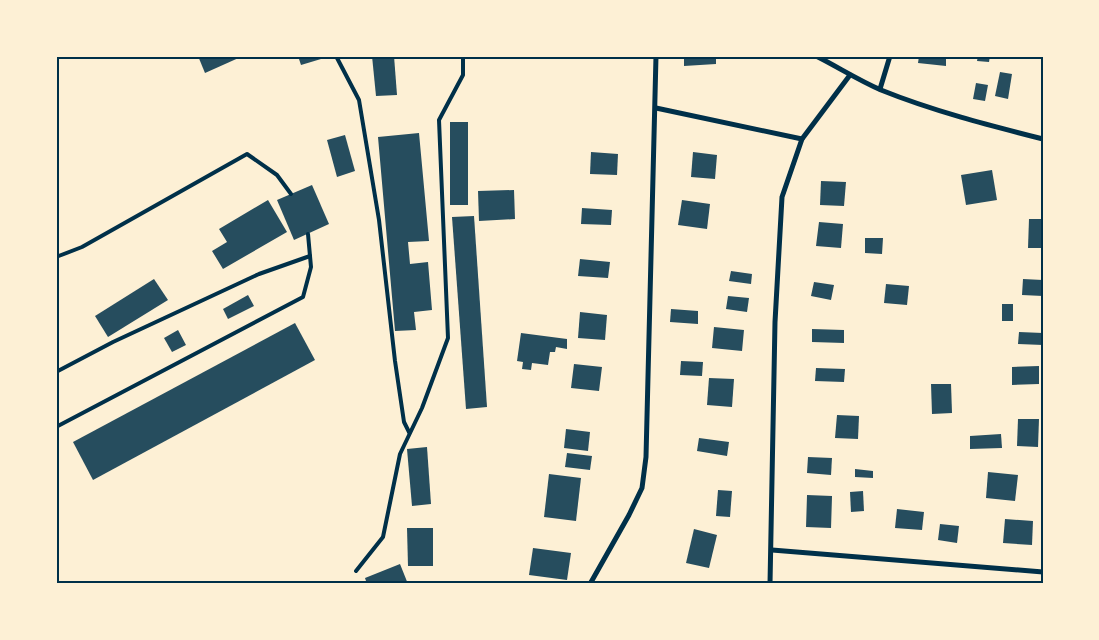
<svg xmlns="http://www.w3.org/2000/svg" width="1099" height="640" viewBox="0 0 1099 640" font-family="'IBM Plex Sans',sans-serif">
<rect width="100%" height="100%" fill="#fdf0d5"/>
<g fill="#264d5e">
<polygon points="198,56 243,56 205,73"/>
<polygon points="298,56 320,56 321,59 301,65"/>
<polygon points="372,56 394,56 397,95 376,96"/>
<polygon points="684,56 716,56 716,64 684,66"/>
<polygon points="919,56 946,56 946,66 918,63"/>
<polygon points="978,56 990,56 989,62 977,61"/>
<polygon points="1000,72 1012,74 1008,99 995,96"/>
<polygon points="976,83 988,85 985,101 973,99"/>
<rect x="450" y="122" width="18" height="83"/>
<polygon points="419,133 429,241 408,242 410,264 428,262 432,310 414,312 416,330 395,331 378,137"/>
<polygon points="345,135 355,171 337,177 327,140"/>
<polygon points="591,152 618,154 617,175 590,174"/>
<polygon points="693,152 717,155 715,179 691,177"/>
<polygon points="992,170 997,200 966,205 961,175"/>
<polygon points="821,181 846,182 844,206 820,205"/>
<polygon points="312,185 329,224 294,240 277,200"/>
<polygon points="514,190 515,219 479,221 478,191"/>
<polygon points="268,200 287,232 223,269 212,251 227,242 219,229"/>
<polygon points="682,200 710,204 707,229 678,225"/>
<polygon points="582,208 612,210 611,225 581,224"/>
<polygon points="474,216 487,407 466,409 452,217"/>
<polygon points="1029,219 1043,219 1043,248 1028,248"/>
<polygon points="819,222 843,224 841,248 816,246"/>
<polygon points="865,238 883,238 882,254 865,253"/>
<polygon points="580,259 610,262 608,278 578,276"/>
<polygon points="731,271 752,274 751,284 729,281"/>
<polygon points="154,279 168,300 108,337 95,316"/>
<polygon points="1023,279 1043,280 1043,296 1022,295"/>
<polygon points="814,282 834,285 831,300 811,296"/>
<polygon points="886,284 909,286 907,305 884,303"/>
<polygon points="248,295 254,306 228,319 223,309"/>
<polygon points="728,296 749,298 747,312 726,309"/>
<rect x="1002" y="304" width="11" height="17"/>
<polygon points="671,309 698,311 698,324 670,322"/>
<polygon points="580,312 607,315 605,340 578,338"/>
<polygon points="295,323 315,360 93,480 73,442"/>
<polygon points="714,327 744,330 742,351 712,348"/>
<polygon points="812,329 844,330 844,343 812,342"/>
<polygon points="178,330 186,345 172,352 164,338"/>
<polygon points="1019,332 1043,333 1043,345 1018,344"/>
<polygon points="521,333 567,339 567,349 556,347 555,352 550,352 548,365 532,363 531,370 522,369 523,362 517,361"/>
<polygon points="681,361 703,362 702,376 680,375"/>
<polygon points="574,364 602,367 599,391 571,388"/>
<polygon points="1039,366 1039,384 1012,385 1012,367"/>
<polygon points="816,368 845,369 844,382 815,381"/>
<polygon points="709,378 734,379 732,407 707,405"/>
<polygon points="931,384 951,384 952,413 932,414"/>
<polygon points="837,415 859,416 858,439 835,438"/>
<polygon points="1018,419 1039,419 1038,447 1017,446"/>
<polygon points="566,429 590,432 588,451 564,448"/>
<polygon points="1001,434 1002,448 970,449 970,436"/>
<polygon points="699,438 729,442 727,456 697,451"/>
<polygon points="427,447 431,504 412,506 407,449"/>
<polygon points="567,453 592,456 590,470 565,467"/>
<polygon points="808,457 832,458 831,475 807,473"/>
<polygon points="855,469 873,471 873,478 855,477"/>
<polygon points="988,472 1018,475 1015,501 986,498"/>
<polygon points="549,474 581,478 576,521 544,517"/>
<polygon points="718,490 732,491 730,517 716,516"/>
<polygon points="863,491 864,511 851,512 850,492"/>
<polygon points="807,495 832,496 831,528 806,527"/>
<polygon points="897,509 924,512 922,530 895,528"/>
<polygon points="1005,519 1033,521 1032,545 1003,543"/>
<polygon points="940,524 959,526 957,543 938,540"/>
<polygon points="407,528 433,528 433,566 408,566"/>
<polygon points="694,529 717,535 709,568 686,563"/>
<polygon points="533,548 571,553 567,580 529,575"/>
<polygon points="400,564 408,584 367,584 365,578"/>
</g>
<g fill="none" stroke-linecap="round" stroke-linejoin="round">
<g stroke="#003049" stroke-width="4">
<polyline points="336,56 359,100 379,220 395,361 404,422 409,432"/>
<polyline points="56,257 82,247 247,154 277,175 291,194"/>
<polyline points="56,372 113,342 259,274 310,256"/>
<polyline points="56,427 303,297 311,267 308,234"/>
<polyline points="356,571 383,537 400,454 422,408 448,338 439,120 463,75 463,56"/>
</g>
<g stroke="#003049" stroke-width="5">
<path d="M 816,56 C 838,67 858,80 881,90 C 933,111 988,125 1043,139"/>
<polyline points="880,89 890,56"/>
<polyline points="656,108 802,139"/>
<polyline points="772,550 1043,572"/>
<polyline points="590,584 629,515 642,488 646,457 656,56"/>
<polyline points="770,584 775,322 782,197 802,139 850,75"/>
</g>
</g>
<rect width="1099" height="640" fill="none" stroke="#fdf0d5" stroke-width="115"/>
<rect x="58" y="58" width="984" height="524" fill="none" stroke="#003049" stroke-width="2"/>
</svg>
